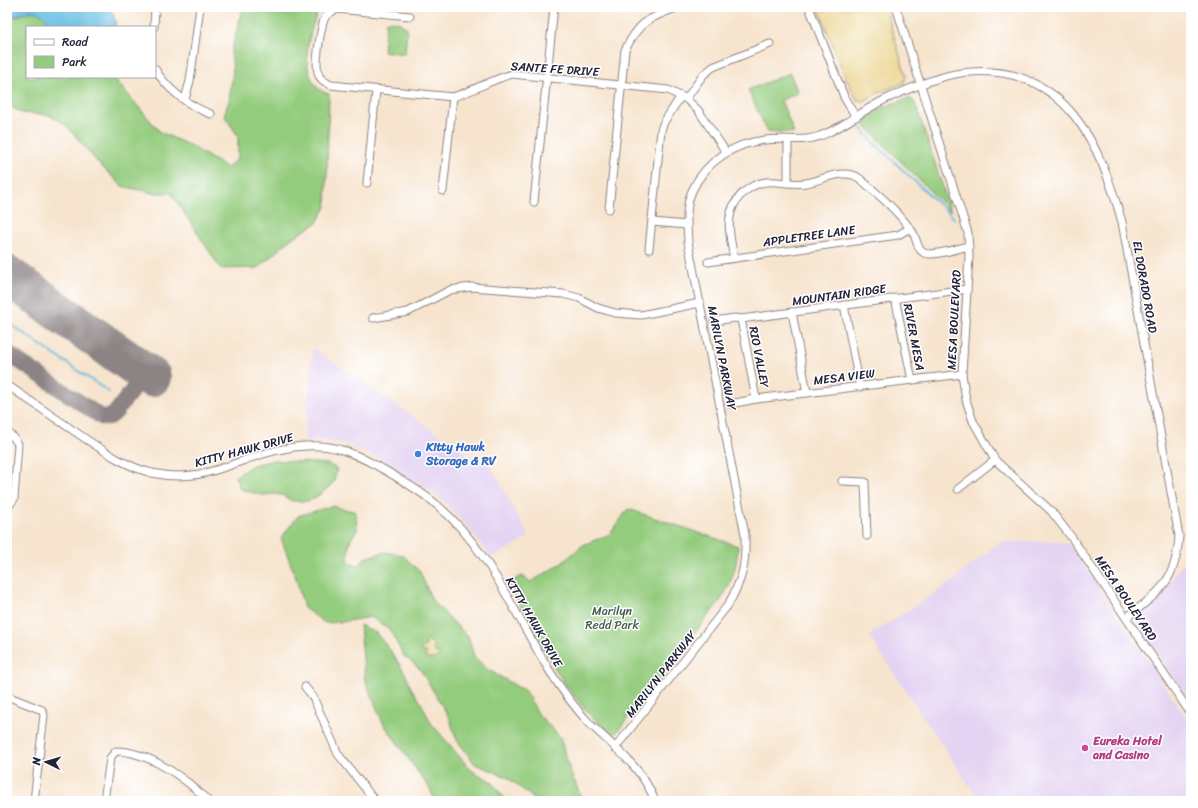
<svg xmlns="http://www.w3.org/2000/svg" width="1198" height="808" viewBox="0 0 1198 808" font-family="Sriracha,sans-serif">
<rect width="100%" height="100%" fill="#fff"/>
<filter id="ink" filterUnits="userSpaceOnUse"><feTurbulence type="fractalNoise" baseFrequency=".025" numOctaves="2"/><feDisplacementMap in="SourceGraphic" scale="8" xChannelSelector="R" yChannelSelector="G"/><feConvolveMatrix kernelMatrix="1 2 1 2 8 2 1 2 1" color-interpolation-filters="sRGB"/></filter>
<filter id="wash" filterUnits="userSpaceOnUse"><feTurbulence type="fractalNoise" baseFrequency=".012" numOctaves="4" result="noise"/><feDisplacementMap in="SourceGraphic" scale="16" xChannelSelector="R" yChannelSelector="G"/><feGaussianBlur stdDeviation="0.9" result="paint"/><feColorMatrix in="noise" values="0 0 0 0 0 0 0 0 0 0 0 0 0 0 0 0 0 1.4 0 .05"/><feComposite in="paint" operator="in"/></filter>
<g filter="url(#wash)">
<rect width="100%" height="100%" fill="#f7e4ce"/>
<g fill="#e4d3f2">
<polygon points="313,348 475,459 490,465 529,537 492,558 467,526 444,502 423,485 383,460 342,443 319,440 304,442"/>
<polygon points="1058,541 1070,545 1191,725 1191,801 980,801 869,636 946,586 1000,542"/>
<polygon points="1182,564 1191,567 1191,705 1134,617 1162,595"/>
</g>
<g fill="#94cc7e" stroke="#5b775c">
<path d="M 243,7 L 320,7 C 310,30 298,66 318,88 C 321,91 326,93 329,94 L 326,207 L 317,223 L 292,238 L 258,268 L 221,269 L 171,193 L 153,193 L 122,186 L 99,164 L 66,125 L 49,115 L 22,113 L 7,105 L 7,16 L 11,18 L 42,8 L 60,27 L 27,27 L 27,77 L 113,77 L 160,132 L 191,146 L 227,168 L 238,158 L 238,136 L 224,115 L 229,101 L 233,70 L 231,52 Z"/>
<polygon points="386,21 398,22 407,28 405,54 383,51"/>
<polygon points="790,73 798,93 781,100 794,133 767,131 748,90"/>
<path d="M 909,98 L 915,102 L 951,212 L 864,125 C 870,110 894,103 909,98 Z"/>
<polygon points="274,460 328,464 337,469 334,482 322,493 309,501 292,501 282,495 273,494 262,495 240,489 235,477 253,465"/>
<polygon points="332,506 356,512 357,530 350,541 348,554 349,562 359,565 365,558 384,552 403,555 420,572 432,600 468,637 474,656 487,669 525,691 539,715 560,737 570,771 583,801 533,801 532,797 507,777 475,764 457,740 449,717 420,669 404,656 389,629 371,617 342,622 325,623 304,608 297,581 281,538 298,516"/>
<path d="M 628,509 L 738,546 C 737,567 732,583 720,601 L 616,733 L 612,734 C 563,697 537,636 508,583 L 522,576 L 531,582 L 562,563 L 583,545 L 610,534 Z"/>
<polygon points="360,625 376,633 390,650 405,673 411,688 420,701 431,723 471,770 492,782 506,801 435,801 430,789 383,723 365,680"/>
</g>
<g fill="#eeda9e" stroke="#887e6c">
<polygon points="818,7 885,7 906,76 904,83 878,92 864,101 857,100 845,76"/>
<polygon points="426,641 429,641 434,645 433,651 439,654 437,658 429,659 426,658 426,652 422,652 421,649 426,646"/>
</g>
<path fill="#64bce1" stroke="#436f8e" d="M 7,7 L 110,7 L 116,22 L 115,27 L 50,27 C 49,22 47,19 43,16 C 28,3 20,21 7,14 Z"/>
<g fill="none" stroke-linecap="round" stroke-linejoin="round">
<g stroke="#64bce1" stroke-width="2">
<polyline points="861,127 871,140 955,219"/>
<polyline points="7,322 109,392"/>
</g>
<polyline stroke="#8c8384" stroke-width="16" points="7,353 103,418 110,417 115,413 139,381 140,374 135,365"/>
<polyline stroke="#8c8384" stroke-width="40" points="7,275 151,377"/>
</g>
</g>
<g filter="url(#ink)">
<g fill="none" stroke-linecap="round" stroke-linejoin="round">
<defs>
<g id="minor">
<polyline points="809,7 845,99 856,117"/>
<polyline points="896,7 968,233 969,257 962,374 966,400 973,421 995,460 1051,511 1072,538 1191,714"/>
<path d="M 410,16 L 337,9 C 333,11 329,13 326,16 C 321,23 315,63 318,72 C 319,79 325,82 331,85 L 453,97 C 473,91 491,80 512,74 L 668,90 L 686,99 L 698,110 L 726,152"/>
<polyline points="154,27 155,7"/>
<path d="M 155,69 C 167,89 188,106 211,114"/>
<polyline points="185,99 190,81 200,7"/>
<polyline points="686,99 703,75 713,67 770,44"/>
<polyline points="788,141 788,183"/>
<polyline points="367,183 376,90"/>
<polyline points="443,191 453,97"/>
<polyline points="534,202 554,7"/>
<path d="M 609,209 L 625,50 C 640,20 648,19 678,7"/>
<polyline points="652,222 687,225"/>
<polyline points="649,249 661,130 664,122 681,96"/>
<path d="M 734,258 C 729,233 723,211 744,192 C 750,187 758,183 766,182 C 779,181 793,185 806,183 C 823,180 843,168 859,178 C 878,194 897,210 911,230 C 917,236 916,249 924,253 C 933,257 959,248 969,246"/>
<polyline points="708,262 898,235 910,228"/>
<polyline points="895,298 912,380"/>
<polyline points="844,305 860,387"/>
<polyline points="792,312 807,393"/>
<polyline points="373,318 408,312 450,290 471,287 563,294 579,298 598,308 615,313 641,315 700,303"/>
<polyline points="741,319 756,399"/>
<polyline points="714,321 735,318 741,319 967,289"/>
<path d="M 7,385 C 30,401 54,417 77,433 C 101,449 124,466 152,473 C 207,485 234,458 283,449 C 329,440 349,450 388,472 C 405,482 422,492 437,505 C 489,548 514,614 549,670 C 561,689 574,707 590,724 C 615,748 642,767 655,801"/>
<polyline points="730,404 756,399 962,374"/>
<polyline points="7,432 14,438 18,444 14,499 7,508"/>
<polyline points="842,481 865,482 867,536"/>
<polyline points="958,489 995,460"/>
<polyline points="305,687 313,697 338,754 375,801"/>
<polyline points="7,696 42,710 44,715 34,801"/>
<path d="M 615,748 L 728,605 C 743,578 746,565 745,535 L 688,242 C 687,225 685,206 692,191 C 705,162 734,143 765,140 C 788,137 805,144 827,133 C 850,123 869,105 893,96 C 915,86 946,73 970,72 C 1066,65 1100,144 1122,222 L 1179,536 C 1176,581 1160,592 1126,618"/>
<path d="M 104,801 L 110,758 L 116,751 C 148,751 187,779 208,801"/>
</g>
</defs>
<use href="#minor" stroke="#8c8384" stroke-width="9"/>
<use href="#minor" stroke="#fff" stroke-width="7"/>
</g>
</g>
<circle fill="#3f7fe0" stroke="#fff" stroke-width="1.5" cx="418" cy="454" r="4"/>
<circle fill="#d1479c" stroke="#fff" stroke-width="1.5" cx="1085" cy="748" r="4"/>
<g text-anchor="middle" stroke-width="3" stroke-linejoin="round" paint-order="stroke">
<g font-size="12" fill="#22223b" stroke="#fff">
<text transform="translate(555 69) rotate(4)" y="4">SANTE FE DRIVE</text>
<text transform="translate(809 236) rotate(-8)" y="4">APPLETREE LANE</text>
<text transform="translate(1145 287) rotate(80)" y="4">EL DORADO ROAD</text>
<text transform="translate(839 295) rotate(-8)" y="4">MOUNTAIN RIDGE</text>
<text transform="translate(954 320) rotate(-87)" y="4">MESA BOULEVARD</text>
<text transform="translate(914 337) rotate(79)" y="4">RIVER MESA</text>
<text transform="translate(759 357) rotate(79)" y="4">RIO VALLEY</text>
<text transform="translate(722 358) rotate(79)" y="4">MARILYN PARKWAY</text>
<text transform="translate(844 377) rotate(-7)" y="4">MESA VIEW</text>
<text transform="translate(244 450) rotate(-15)" y="4">KITTY HAWK DRIVE</text>
<text transform="translate(1126 598) rotate(56)" y="4">MESA BOULEVARD</text>
<text transform="translate(534 622) rotate(60)" y="4">KITTY HAWK DRIVE</text>
<text transform="translate(661 674) rotate(-52)" y="4">MARILYN PARKWAY</text>
</g>
<g font-size="12" font-weight="bold" fill="#366cbe" stroke="#fff" text-anchor="start">
<text x="426" y="451">Kitty Hawk<tspan x="426" dy="14">Storage &amp; RV</tspan></text>
</g>
<g font-size="12" fill="#4a5e52" stroke="#fff">
<text x="612" y="615">Marilyn<tspan x="612" dy="14">Redd Park</tspan></text>
</g>
<g font-size="12" font-weight="bold" fill="#b23c85" stroke="#fff" text-anchor="start">
<text x="1093" y="745">Eureka Hotel<tspan x="1093" dy="14">and Casino</tspan></text>
</g>
</g>
<rect width="1198" height="808" fill="none" stroke="#fff" stroke-width="24"/>
<rect x="26" y="26" width="130" height="52" fill="#ffffff" stroke="#a7a7b1"/>
<rect x="34" y="39" width="20" height="6" fill="#ffffff" stroke="#a7a7b1"/>
<text x="62" y="46" font-size="12" fill="#22223b">Road</text>
<rect x="34" y="56" width="20" height="12" fill="#94cc7e" stroke="#a7a7b1"/>
<text x="62" y="66" font-size="12" fill="#22223b">Park</text>
<g transform="translate(46 762) rotate(275)" stroke="#ffffff" stroke-width="3" paint-order="stroke">
<path d="M0-3L7 15L0 10L-7 15Z" fill="#22223b"/>
<text y="-6" font-size="11" font-weight="bold" text-anchor="middle" fill="#22223b">N</text>
</g>
</svg>
